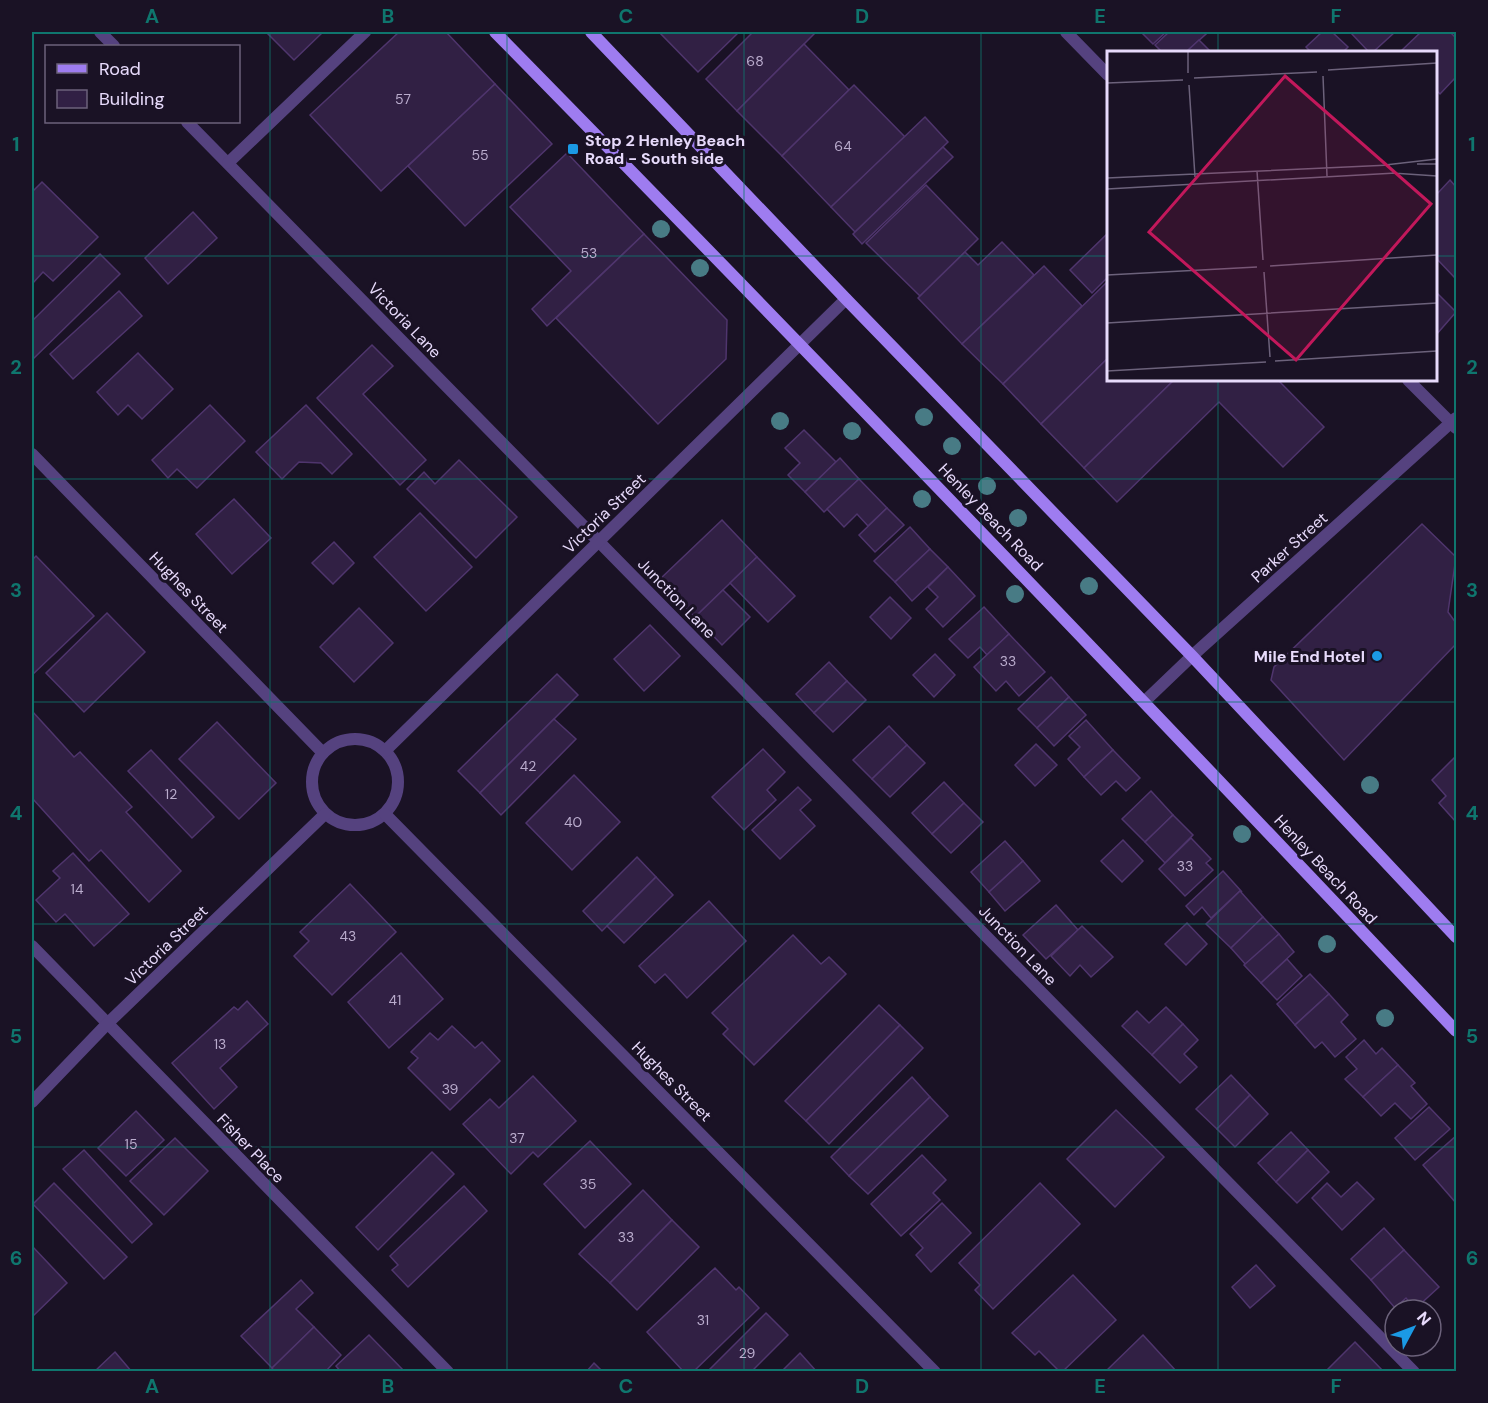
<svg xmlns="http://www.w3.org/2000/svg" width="1488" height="1403" viewBox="0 0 1488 1403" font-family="'DM Sans',sans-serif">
<rect width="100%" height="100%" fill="#1a1225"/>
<g fill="#312044" stroke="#4f356d" stroke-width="1.5">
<polygon points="266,32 323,32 294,60"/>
<polygon points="399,32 446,32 495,84 381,191 310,115"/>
<polygon points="664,32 739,32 698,72 661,34"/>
<polygon points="753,32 816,32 737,111 706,79"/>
<polygon points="1141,32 1166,32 1153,44"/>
<polygon points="1169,32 1203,32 1206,34 1186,52 1162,52 1155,45"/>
<polygon points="1322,32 1332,32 1348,47 1343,52 1311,52 1306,47"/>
<polygon points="1353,32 1395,32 1373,52 1369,52 1351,33"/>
<polygon points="1421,32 1450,32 1456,38 1456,77 1440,94 1436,90 1436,52 1400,52"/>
<polygon points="1199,40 1211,52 1186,52"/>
<polygon points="804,44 849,90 782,156 737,111"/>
<polygon points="495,84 552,144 465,226 408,166"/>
<polygon points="854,85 905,137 831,207 782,156"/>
<polygon points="925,117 948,142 855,232 831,207"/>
<polygon points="943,147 953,157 862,244 853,234"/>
<polygon points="567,153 644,234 547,326 532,309 571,271 510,207"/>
<polygon points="1450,180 1456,187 1456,279 1436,258 1436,195"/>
<polygon points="42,182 98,237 53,281 43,272 32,284 32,192"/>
<polygon points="926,185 978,239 920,296 866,243"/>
<polygon points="193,212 217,238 168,284 145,258"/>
<polygon points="1108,233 1108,277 1092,293 1070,270"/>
<polygon points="644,234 727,320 726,359 658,424 556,318"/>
<polygon points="1002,242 1034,275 962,344 918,298 965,252 978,265"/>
<polygon points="100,254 120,274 32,360 32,321"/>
<polygon points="1044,266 1082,306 1003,384 962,344"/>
<polygon points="1108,281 1108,358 1041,424 1003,384"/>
<polygon points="119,291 142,316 73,379 50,354"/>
<polygon points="1436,292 1456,312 1436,335"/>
<polygon points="372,345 393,366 363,394 426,460 400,485 317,398"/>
<polygon points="138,353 173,389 142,419 128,405 118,415 97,392"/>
<polygon points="1108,358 1108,380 1174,380 1084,468 1041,424"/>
<polygon points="1174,380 1278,380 1324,427 1283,467 1219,402 1117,502 1084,468"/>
<polygon points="210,405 245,441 197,488 177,469 168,478 152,460"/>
<polygon points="306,405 352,454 332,474 321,463 299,462 282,479 256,452"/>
<polygon points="804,430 836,462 805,492 788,475 800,463 785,448"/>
<polygon points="840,458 859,479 824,512 805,492"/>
<polygon points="459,460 517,517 476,558 407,489 424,472 435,484"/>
<polygon points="859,479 887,508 868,526 857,514 844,527 827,509"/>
<polygon points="234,499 271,538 232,574 196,534"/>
<polygon points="887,508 904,525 875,552 859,535"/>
<polygon points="420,513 472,567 426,611 374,557"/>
<polygon points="722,520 757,557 695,617 659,580"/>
<polygon points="1422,524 1456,557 1448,612 1456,623 1456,644 1344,760 1271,680 1274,667"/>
<polygon points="910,527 930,549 895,582 874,561"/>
<polygon points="334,542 354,563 333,584 312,563"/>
<polygon points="930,549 948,567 912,601 895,582"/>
<polygon points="36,556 94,616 32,675 32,560"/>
<polygon points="757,557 795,596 768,622 730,583"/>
<polygon points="948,567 975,596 943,627 926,609 938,597 928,587"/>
<polygon points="723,590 750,617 722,645 695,617"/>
<polygon points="890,597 911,618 891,639 870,617"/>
<polygon points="984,607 1009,634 987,655 980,647 968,658 949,639"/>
<polygon points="359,608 393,643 354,682 320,647"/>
<polygon points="107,613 145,652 84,712 46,673"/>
<polygon points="650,625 680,656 644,691 614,659"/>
<polygon points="1009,634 1045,672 1019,696 1006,681 996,691 974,667"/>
<polygon points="935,654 955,675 934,697 913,675"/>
<polygon points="829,662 847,681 814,713 796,694"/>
<polygon points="557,674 578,695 480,793 458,771"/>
<polygon points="1051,677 1069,697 1037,728 1018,709"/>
<polygon points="847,681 866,700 833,732 814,713"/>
<polygon points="1069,697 1086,715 1054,746 1037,728"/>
<polygon points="32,711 74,757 80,752 132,807 126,812 181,871 149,902 101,850 89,861 32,798"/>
<polygon points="554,719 576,739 501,815 480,793"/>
<polygon points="1086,720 1113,750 1084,777 1068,759 1080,747 1069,736"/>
<polygon points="217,722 276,783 239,819 179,759"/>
<polygon points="889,726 907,745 872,779 853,760"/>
<polygon points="1036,744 1057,765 1035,786 1015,765"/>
<polygon points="907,745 925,763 890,797 872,779"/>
<polygon points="763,749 785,772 767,790 776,800 744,830 712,797"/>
<polygon points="151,750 214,817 192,838 128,771"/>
<polygon points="1113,750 1140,778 1126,791 1116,781 1101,795 1084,777"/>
<polygon points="1456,756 1456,822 1439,803 1446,796 1432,780"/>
<polygon points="574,775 620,822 572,870 526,823"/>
<polygon points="944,782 964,803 932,834 912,813"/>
<polygon points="798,787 811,800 800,810 815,826 780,859 752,830"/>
<polygon points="1151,791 1173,815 1145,842 1122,819"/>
<polygon points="964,803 983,822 951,853 932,834"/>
<polygon points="1173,815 1193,835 1165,863 1145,842"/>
<polygon points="1191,838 1211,859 1206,863 1213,870 1185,896 1159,869"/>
<polygon points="1123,840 1143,861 1122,882 1101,861"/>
<polygon points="1005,841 1023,861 989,892 971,872"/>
<polygon points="73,853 129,914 94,946 65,914 56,922 36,900 60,878 53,871"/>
<polygon points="637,857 656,877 602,931 583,911"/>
<polygon points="1023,861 1040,881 1005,911 989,892"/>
<polygon points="1223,871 1242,892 1240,891 1211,918 1202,907 1194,915 1186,906"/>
<polygon points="656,877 673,895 624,943 607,926"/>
<polygon points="350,884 396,932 332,995 294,956 309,941 300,932"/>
<polygon points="1240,891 1263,917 1231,948 1206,924"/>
<polygon points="709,901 746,941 687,998 665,974 655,983 639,966"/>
<polygon points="1056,905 1078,930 1046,959 1023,935"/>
<polygon points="1263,917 1279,934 1246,965 1231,948"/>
<polygon points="1187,923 1207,944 1186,965 1165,944"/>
<polygon points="1082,926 1113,957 1091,977 1080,965 1070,976 1051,956"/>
<polygon points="1279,934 1294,952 1261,983 1244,965"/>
<polygon points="793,935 821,964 829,957 846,974 754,1065 723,1034 728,1029 712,1013"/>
<polygon points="401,953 443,999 389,1048 348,1002"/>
<polygon points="1287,959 1302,976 1277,1000 1261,983"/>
<polygon points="1310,974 1329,994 1295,1025 1277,1004"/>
<polygon points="1329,994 1348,1015 1341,1022 1356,1039 1335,1057 1322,1042 1315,1048 1295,1025"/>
<polygon points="247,1001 268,1024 220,1068 237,1087 214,1109 172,1063 234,1007 238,1010"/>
<polygon points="879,1005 900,1025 806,1121 785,1101"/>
<polygon points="1166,1007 1183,1024 1152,1055 1122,1026 1137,1011 1149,1023"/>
<polygon points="1183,1024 1198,1040 1184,1054 1197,1067 1180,1083 1152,1055"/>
<polygon points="900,1025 923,1048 829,1144 806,1121"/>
<polygon points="452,1026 475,1048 482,1042 500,1061 450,1110 408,1068 418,1058 411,1052 430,1033 438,1040"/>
<polygon points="1364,1040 1376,1054 1382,1048 1398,1065 1363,1097 1345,1079 1357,1069 1346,1057"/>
<polygon points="1398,1065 1415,1083 1411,1086 1427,1104 1411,1119 1395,1103 1381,1116 1363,1097"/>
<polygon points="1231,1075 1250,1095 1217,1129 1196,1109"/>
<polygon points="533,1076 576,1121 538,1157 533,1152 511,1174 463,1124 490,1099 499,1108"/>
<polygon points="912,1077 930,1097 849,1176 831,1157"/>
<polygon points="1250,1095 1268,1114 1235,1147 1217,1129"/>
<polygon points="930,1097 948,1116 868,1194 849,1176"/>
<polygon points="1429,1107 1450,1129 1415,1160 1395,1138"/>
<polygon points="1116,1110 1164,1157 1115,1207 1067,1159"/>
<polygon points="136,1111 164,1140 126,1176 98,1148"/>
<polygon points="1291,1132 1308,1150 1276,1182 1258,1163"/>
<polygon points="1456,1136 1456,1203 1423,1165"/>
<polygon points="175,1138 208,1171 164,1215 130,1181"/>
<polygon points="590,1141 631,1184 585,1228 544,1184"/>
<polygon points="84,1150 152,1224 132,1243 63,1169"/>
<polygon points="1308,1150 1329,1172 1297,1203 1276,1182"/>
<polygon points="432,1152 454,1174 378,1250 356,1227"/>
<polygon points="922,1155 946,1180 933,1193 940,1200 901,1236 871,1204"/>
<polygon points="1357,1182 1374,1199 1342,1230 1312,1198 1327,1183 1341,1197"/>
<polygon points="54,1183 127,1257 104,1279 33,1204"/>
<polygon points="1040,1183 1080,1224 993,1309 975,1290 980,1285 959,1263"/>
<polygon points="464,1186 487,1211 408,1287 392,1270 398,1265 390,1256"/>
<polygon points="643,1190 672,1220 610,1283 579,1254"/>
<polygon points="942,1203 971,1233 931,1272 916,1255 923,1248 910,1234"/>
<polygon points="672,1220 699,1247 637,1310 610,1283"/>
<polygon points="1384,1228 1404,1250 1371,1280 1351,1259"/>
<polygon points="32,1246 67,1283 32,1317"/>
<polygon points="1404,1250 1439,1287 1415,1309 1406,1298 1395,1308 1371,1280"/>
<polygon points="1256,1265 1275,1286 1250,1308 1232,1287"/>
<polygon points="715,1268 736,1290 739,1287 759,1308 693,1372 684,1372 647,1332"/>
<polygon points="1073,1275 1116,1320 1062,1372 1060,1372 1039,1351 1035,1355 1012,1333"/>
<polygon points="301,1280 313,1293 296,1309 314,1327 272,1368 241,1336"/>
<polygon points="766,1313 788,1335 751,1372 707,1372"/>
<polygon points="314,1327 341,1355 325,1372 275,1372 272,1368"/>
<polygon points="369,1335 405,1372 341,1372 336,1366"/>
<polygon points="1143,1335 1177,1372 1105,1372"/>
<polygon points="1355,1342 1384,1372 1325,1372"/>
<polygon points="115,1352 132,1372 94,1372"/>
<polygon points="800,1353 817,1372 781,1372"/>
<polygon points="594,1363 603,1372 586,1372"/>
</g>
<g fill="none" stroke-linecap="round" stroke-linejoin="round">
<g stroke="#55427f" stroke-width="12">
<polyline points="100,32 114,46"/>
<polyline points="1066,32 1108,75"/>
<polyline points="187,122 1414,1372"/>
<polyline points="228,163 365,32"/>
<polyline points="1408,380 1456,428"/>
</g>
<g stroke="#55427f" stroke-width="12">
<polyline points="32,454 323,753"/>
<polyline points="1145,701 1192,656 1456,418"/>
<circle cx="355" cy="782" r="43"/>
<polyline points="385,751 846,299"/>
<polyline points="385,814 935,1372"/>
<polyline points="32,946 448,1372"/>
<polyline points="32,1102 107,1024 325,814"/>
</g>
<g stroke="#9e7cf0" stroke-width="12">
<path d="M 495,32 C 819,362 1139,695 1456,1031"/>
<polyline points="591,32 846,299 1192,656 1456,937"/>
</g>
</g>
<g fill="#487b85">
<circle cx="661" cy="229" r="9"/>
<circle cx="700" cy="268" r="9"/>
<circle cx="924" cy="417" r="9"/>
<circle cx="780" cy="421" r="9"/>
<circle cx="852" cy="431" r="9"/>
<circle cx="952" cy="446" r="9"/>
<circle cx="987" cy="486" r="9"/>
<circle cx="922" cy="499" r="9"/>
<circle cx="1018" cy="518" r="9"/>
<circle cx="1089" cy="586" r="9"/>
<circle cx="1015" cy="594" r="9"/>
<circle cx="1370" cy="785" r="9"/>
<circle cx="1242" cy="834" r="9"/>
<circle cx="1327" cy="944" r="9"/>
<circle cx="1385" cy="1018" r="9"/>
</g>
<path fill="none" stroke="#0f766e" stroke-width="1.5" stroke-opacity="0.55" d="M 270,32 L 270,1372M 507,32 L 507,1372M 744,32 L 744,1372M 981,32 L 981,1372M 1218,32 L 1218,52M 32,256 L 1108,256M 1436,256 L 1456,256M 1218,380 L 1218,1372M 32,479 L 1456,479M 32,702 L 1456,702M 32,924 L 1456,924M 32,1147 L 1456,1147"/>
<g fill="#1b9ae5" stroke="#1a1225" stroke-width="2">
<rect x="567" y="143" width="12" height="12" rx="3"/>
<circle cx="1377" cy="656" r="6"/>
</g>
<g text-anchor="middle" stroke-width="6" stroke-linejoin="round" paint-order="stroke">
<g font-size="14" fill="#baaccd">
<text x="755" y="66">68</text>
<text x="403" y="104">57</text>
<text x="843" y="151">64</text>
<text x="480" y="160">55</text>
<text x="589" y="258">53</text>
<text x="1008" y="666">33</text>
<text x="528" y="771">42</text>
<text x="171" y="799">12</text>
<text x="573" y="827">40</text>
<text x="1185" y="871">33</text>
<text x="77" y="894">14</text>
<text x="348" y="941">43</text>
<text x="395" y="1005">41</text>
<text x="220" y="1049">13</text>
<text x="450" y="1094">39</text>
<text x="517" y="1143">37</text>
<text x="131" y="1149">15</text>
<text x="588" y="1189">35</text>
<text x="626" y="1242">33</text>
<text x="703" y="1325">31</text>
<text x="747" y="1358">29</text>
</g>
<g font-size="16" font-weight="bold" fill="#e7dafb" stroke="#1a1225" text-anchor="start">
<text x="585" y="146">Stop 2 Henley Beach<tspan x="585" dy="18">Road - South side</tspan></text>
<text x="1365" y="662" text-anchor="end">Mile End Hotel</text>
</g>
<g font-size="16" fill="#e7dafb" stroke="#1a1225">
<text transform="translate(405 320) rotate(46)" y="6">Victoria Lane</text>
<text transform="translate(604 513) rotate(-44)" y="6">Victoria Street</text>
<text transform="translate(991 517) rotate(46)" y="6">Henley Beach Road</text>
<text transform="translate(1289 547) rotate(-42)" y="6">Parker Street</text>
<text transform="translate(189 592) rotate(46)" y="6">Hughes Street</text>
<text transform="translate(677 598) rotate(46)" y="6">Junction Lane</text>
<text transform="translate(1326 869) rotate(47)" y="6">Henley Beach Road</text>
<text transform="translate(166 945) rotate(-44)" y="6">Victoria Street</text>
<text transform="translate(1018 945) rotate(46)" y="6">Junction Lane</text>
<text transform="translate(672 1081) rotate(45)" y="6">Hughes Street</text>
<text transform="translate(251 1148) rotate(46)" y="6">Fisher Place</text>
</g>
</g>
<g transform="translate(1107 51)">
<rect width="330" height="330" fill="#1a1225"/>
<path fill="none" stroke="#6c627b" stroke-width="1.5" d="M 221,19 L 330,12M 81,22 L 81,1M 216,25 L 220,125M 87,27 L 210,21M 0,32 L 76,29M 82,34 L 88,126M 310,113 L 330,113M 278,114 L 330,108M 150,120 L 156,209M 285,122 L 330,125M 0,127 L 283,114M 0,138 L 289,122M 163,215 L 330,204M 157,221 L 163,306M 0,224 L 150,216M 0,272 L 330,252M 168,310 L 330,300M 0,320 L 159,311"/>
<path fill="#c2185b" fill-opacity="0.15" stroke="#c2185b" stroke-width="3" d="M 178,25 L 324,153 L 189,309 L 42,181 Z"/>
<rect width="330" height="330" fill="none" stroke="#e7dafb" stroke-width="3"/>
</g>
<rect width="1488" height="1403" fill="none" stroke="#1a1225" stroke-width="66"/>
<rect x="45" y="45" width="195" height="78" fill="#1a1225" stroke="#6c627b" stroke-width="1.5"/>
<rect x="57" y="64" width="30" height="9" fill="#9e7cf0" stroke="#6c627b" stroke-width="1.5"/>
<text x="99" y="75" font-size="18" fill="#e7dafb">Road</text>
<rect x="57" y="90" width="30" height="18" fill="#312044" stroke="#6c627b" stroke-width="1.5"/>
<text x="99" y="105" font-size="18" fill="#e7dafb">Building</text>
<g transform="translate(1413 1328) rotate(49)"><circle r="28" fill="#1a1225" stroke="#6c627b" stroke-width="1.5"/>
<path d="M0-4.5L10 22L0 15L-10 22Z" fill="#1b9ae5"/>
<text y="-9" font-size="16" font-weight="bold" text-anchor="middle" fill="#e7dafb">N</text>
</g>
<rect x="33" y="33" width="1422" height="1337" fill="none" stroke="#0f766e" stroke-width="2"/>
<g font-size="20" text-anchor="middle" font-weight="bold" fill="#0f766e">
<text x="152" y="23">A</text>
<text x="388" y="23">B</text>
<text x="626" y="23">C</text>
<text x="862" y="23">D</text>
<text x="1100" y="23">E</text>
<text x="1336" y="23">F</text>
<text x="16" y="151">1</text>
<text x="1472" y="151">1</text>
<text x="16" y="374">2</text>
<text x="1472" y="374">2</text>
<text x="16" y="597">3</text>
<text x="1472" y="597">3</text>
<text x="16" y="820">4</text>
<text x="1472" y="820">4</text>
<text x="16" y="1043">5</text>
<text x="1472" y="1043">5</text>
<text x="16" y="1265">6</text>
<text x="1472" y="1265">6</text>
<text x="152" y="1393">A</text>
<text x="388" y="1393">B</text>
<text x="626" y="1393">C</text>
<text x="862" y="1393">D</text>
<text x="1100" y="1393">E</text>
<text x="1336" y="1393">F</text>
</g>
</svg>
